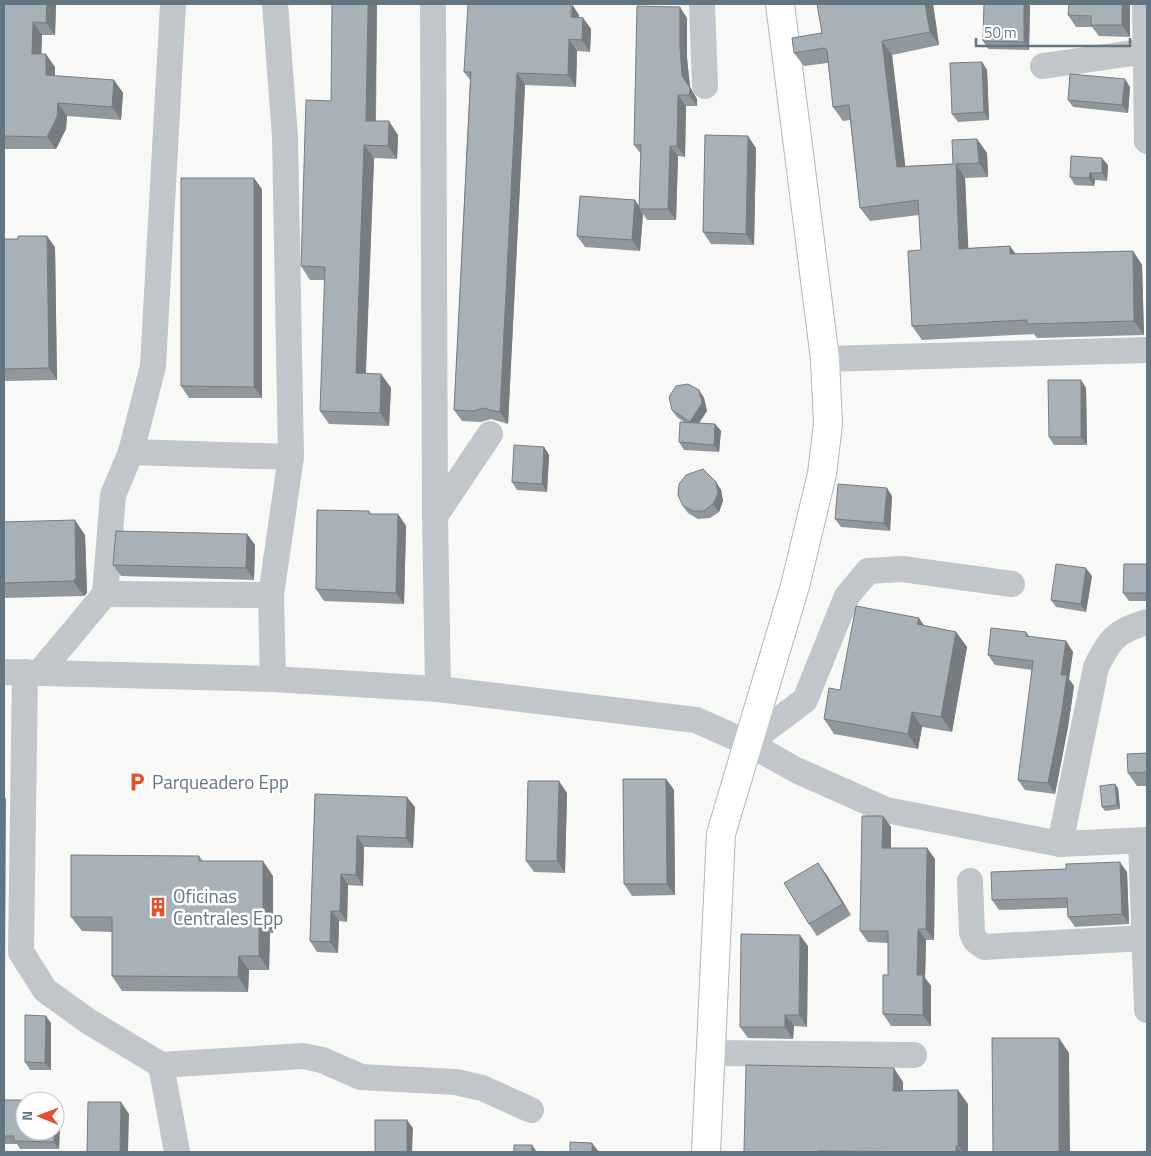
<svg xmlns="http://www.w3.org/2000/svg" width="1151" height="1156" viewBox="0 0 1151 1156" font-family="'Titillium Web',sans-serif">
<rect width="100%" height="100%" fill="#f8f8f6"/>
<g fill="none" stroke-linecap="round" stroke-linejoin="round">
<defs>
<polyline id="highway" points="706,1152 721,834 795,586 822,474 828,424 825,359 780,4"/>
</defs>
<use href="#highway" stroke="#b2b7bb" stroke-width="30"/>
<g stroke="#c1c6ca" stroke-width="26">
<polyline points="433,4 435,516 438,689"/>
<polyline points="702,4 705,86"/>
<polyline points="1145,4 1147,141"/>
<polyline points="1043,66 1147,51"/>
<polyline points="825,359 1147,350"/>
<polyline points="131,452 291,457"/>
<polyline points="435,516 490,434"/>
<polyline points="105,594 271,595"/>
<polyline points="4,672 273,679 438,689 696,720 748,743 796,770 886,810 1060,844 1147,840"/>
<polyline points="25,672 21,952 45,990 88,1021 161,1065 177,1152"/>
<polyline points="39,673 105,594 113,495 131,452 153,366 173,4"/>
<polyline points="273,679 271,595 291,457 285,137 275,4"/>
<polyline points="748,743 805,700 847,596 868,571 902,569 1012,584"/>
<polyline points="1141,841 1147,1010"/>
<path d="M 1060,844 L 1096,667 C 1110,639 1116,631 1147,622"/>
<polyline points="970,881 972,933 975,940 984,947 1144,938"/>
<polyline points="709,1053 914,1055"/>
<polyline points="161,1065 303,1056 322,1060 361,1077 456,1082 482,1088 531,1110"/>
</g>
<use href="#highway" stroke="#fff" stroke-width="28"/>
</g>
<g fill="#90989d">
<polygon points="4,4 56,4 55,35 42,35 41,54 55,67 55,76 114,80 123,93 121,120 67,116 66,129 56,149 4,149"/>
<polygon points="377,4 376,121 398,135 397,159 374,158 366,374 381,374 391,388 389,426 329,424 320,411 325,280 310,280 301,266 331,101"/>
<polygon points="817,4 933,4 939,45 892,55 905,166 953,164 977,139 987,153 988,177 965,178 968,248 1010,246 1016,254 1133,251 1142,265 1144,335 1037,338 1034,334 922,340 912,326 921,250 919,215 870,221 860,208 850,120 843,121 833,107 828,63 804,66 794,53 822,33"/>
<polygon points="984,4 1028,4 1030,6 1029,50 988,49 983,41"/>
<polygon points="1046,4 1130,4 1130,37 1099,36 1092,27 1076,27 1068,15 1069,4"/>
<polygon points="579,15 579,17 583,18 591,29 590,52 577,51 576,87 525,85 508,424 491,419 481,422 462,421 454,410 470,80 464,72"/>
<polygon points="687,18 687,58 690,87 697,99 697,106 686,106 685,157 678,156 676,220 647,220 643,214 640,251 585,247 577,236 639,206 641,154 634,145"/>
<polygon points="982,62 987,70 989,120 958,122 952,114"/>
<polygon points="1130,87 1128,113 1073,107 1068,100"/>
<polygon points="756,148 754,245 711,244 703,232"/>
<polygon points="1108,165 1107,181 1095,180 1094,186 1075,185 1070,177"/>
<polygon points="262,189 262,398 189,398 181,386"/>
<polygon points="4,239 55,247 57,380 4,381"/>
<polygon points="1086,388 1087,445 1054,445 1049,437"/>
<polygon points="699,390 704,398 707,411 699,423 715,424 721,431 719,452 684,450 679,442 684,422 677,417 672,410"/>
<polygon points="544,447 549,455 547,492 517,490 512,482"/>
<polygon points="716,482 721,490 723,501 719,512 710,518 698,519 688,513 683,506"/>
<polygon points="892,496 890,531 841,527 835,519"/>
<polygon points="369,511 371,514 398,514 406,526 404,604 324,601 316,589"/>
<polygon points="4,522 85,535 87,593 84,596 4,598"/>
<polygon points="247,534 255,545 254,580 121,576 113,565"/>
<polygon points="1147,564 1147,601 1129,601 1123,593"/>
<polygon points="1092,576 1086,612 1056,607 1051,600"/>
<polygon points="924,626 956,632 967,647 952,732 922,727 918,749 834,734 824,719 840,690"/>
<polygon points="1026,632 1030,637 1066,641 1073,652 1069,679 1074,686 1068,727 1055,794 1025,790 1018,780 1032,670 995,665 988,655"/>
<polygon points="1147,753 1147,786 1137,786 1128,773"/>
<polygon points="666,779 674,790 675,895 632,896 624,884"/>
<polygon points="1118,788 1120,809 1105,811 1102,807"/>
<polygon points="567,793 565,873 534,872 526,861"/>
<polygon points="315,794 415,807 413,848 364,847 363,886 348,885 347,922 339,921 338,953 317,952 310,941"/>
<polygon points="883,816 891,827 891,848 927,848 935,859 934,940 926,940 925,978 931,986 931,1026 891,1026 883,1014 888,975 888,943 868,942 860,931"/>
<polygon points="199,856 203,861 273,876 273,933 270,933 269,970 249,970 248,992 122,991 112,976 112,932 82,931 71,917"/>
<polygon points="1066,869 1127,872 1129,924 1075,927 1068,917 1067,908 999,910 992,900"/>
<polygon points="826,874 851,915 817,936 809,924"/>
<polygon points="808,946 807,1027 794,1026 793,1039 748,1038 740,1027"/>
<polygon points="51,1023 51,1070 30,1070 25,1062"/>
<polygon points="903,1082 903,1091 968,1104 968,1152 744,1152"/>
<polygon points="4,1100 23,1100 25,1103 25,1131 55,1131 55,1118 60,1125 59,1149 20,1149 17,1144 5,1144 4,1142"/>
</g>
<g fill="#767c80">
<polygon points="47,4 56,4 55,35 46,23"/>
<polygon points="368,4 377,4 375,134 366,121"/>
<polygon points="572,4 579,15 579,28 571,17"/>
<polygon points="925,4 933,4 939,45 930,32"/>
<polygon points="1024,4 1028,4 1030,6 1029,50 1024,42"/>
<polygon points="1122,4 1130,4 1130,37 1122,25"/>
<polygon points="680,7 687,18 687,58 690,87 697,99 697,106 689,95 682,76 680,47"/>
<polygon points="583,18 591,29 590,52 582,40"/>
<polygon points="33,22 42,35 41,66 32,54"/>
<polygon points="569,39 577,51 576,87 568,75"/>
<polygon points="882,41 892,55 907,180 897,167"/>
<polygon points="46,54 55,67 55,88 46,75"/>
<polygon points="982,62 987,70 989,120 984,112"/>
<polygon points="517,73 525,85 508,424 500,412"/>
<polygon points="1125,79 1130,87 1128,113 1122,105"/>
<polygon points="114,80 123,93 121,120 112,107"/>
<polygon points="678,95 686,106 685,157 677,146"/>
<polygon points="58,103 67,116 66,129 56,149 47,137"/>
<polygon points="389,121 398,135 397,159 388,146"/>
<polygon points="748,136 756,148 754,245 746,234"/>
<polygon points="977,139 987,153 988,177 979,163"/>
<polygon points="364,145 374,158 365,387 356,373"/>
<polygon points="670,146 678,156 676,220 668,209"/>
<polygon points="1102,158 1108,165 1107,181 1102,173"/>
<polygon points="956,164 965,178 969,262 959,249"/>
<polygon points="1090,173 1095,180 1094,186 1089,178"/>
<polygon points="254,178 262,189 262,398 254,387"/>
<polygon points="635,200 641,209 639,209 643,214 640,251 632,240"/>
<polygon points="47,236 55,247 57,380 49,368"/>
<polygon points="1010,246 1019,260 1010,254"/>
<polygon points="1133,251 1142,265 1144,335 1134,321"/>
<polygon points="381,374 391,388 389,426 380,413"/>
<polygon points="1081,380 1086,388 1087,445 1081,437"/>
<polygon points="699,390 704,398 707,411 695,429 690,422"/>
<polygon points="715,424 721,431 719,452 714,445"/>
<polygon points="544,447 549,455 547,492 542,484"/>
<polygon points="716,482 721,490 723,501 719,512 713,504"/>
<polygon points="887,488 892,496 890,531 884,523"/>
<polygon points="398,514 406,526 404,604 396,593"/>
<polygon points="75,520 85,535 87,593 84,596 73,581"/>
<polygon points="247,534 255,545 254,580 246,568"/>
<polygon points="1086,568 1092,576 1086,612 1081,604"/>
<polygon points="919,618 929,633 917,624"/>
<polygon points="956,632 967,647 952,732 941,717"/>
<polygon points="1066,641 1073,652 1069,679 1074,686 1068,727 1055,794 1048,783"/>
<polygon points="912,712 922,727 918,749 908,734"/>
<polygon points="666,779 674,790 675,895 667,884"/>
<polygon points="559,781 567,793 565,873 557,861"/>
<polygon points="1115,784 1118,788 1120,809 1117,805"/>
<polygon points="4,795 6,799 5,981 4,979"/>
<polygon points="407,797 415,807 413,848 406,838"/>
<polygon points="883,816 891,827 891,859 882,848"/>
<polygon points="357,836 364,847 363,886 356,875"/>
<polygon points="927,848 935,859 934,940 926,929"/>
<polygon points="263,861 273,876 273,933 263,919"/>
<polygon points="1120,862 1127,872 1129,924 1122,914"/>
<polygon points="818,863 826,874 851,915 843,904"/>
<polygon points="341,874 348,885 347,922 340,911"/>
<polygon points="331,911 339,921 338,953 330,942"/>
<polygon points="259,919 270,933 269,970 259,956"/>
<polygon points="918,929 926,940 925,978 931,986 931,1026 923,1015 917,975"/>
<polygon points="800,935 808,946 807,1027 799,1015"/>
<polygon points="239,956 249,970 248,992 238,977"/>
<polygon points="785,1015 794,1026 793,1039 785,1027"/>
<polygon points="46,1016 51,1023 51,1070 45,1063"/>
<polygon points="1059,1038 1069,1053 1070,1152 1059,1152"/>
<polygon points="894,1068 903,1082 903,1105 893,1091"/>
<polygon points="958,1090 968,1104 968,1152 963,1152 958,1146"/>
<polygon points="23,1100 25,1103 25,1120 23,1117"/>
<polygon points="121,1102 129,1114 128,1152 120,1152"/>
<polygon points="55,1118 60,1125 59,1149 54,1142"/>
<polygon points="407,1120 413,1128 412,1152 407,1152"/>
<polygon points="592,1143 599,1152 592,1152"/>
<polygon points="532,1145 537,1152 532,1152"/>
<polygon points="956,1146 961,1152 956,1152"/>
</g>
<g fill="#a8b1b7" stroke="#767c80">
<polygon points="4,4 47,4 46,23 33,22 32,54 46,54 46,75 114,80 112,107 58,103 57,117 47,137 4,136"/>
<polygon points="332,4 368,4 366,121 389,121 388,146 364,145 356,373 381,374 380,413 320,411 325,267 301,266 306,100 331,101"/>
<polygon points="468,4 571,4 571,17 583,18 582,40 569,39 568,75 517,73 500,412 483,408 473,411 454,410 471,72 464,72"/>
<polygon points="817,4 925,4 930,32 882,41 897,167 953,164 952,140 977,139 979,163 956,164 959,249 1010,246 1010,254 1133,251 1134,321 1027,324 1027,320 912,326 908,251 921,250 918,200 860,208 849,105 833,107 827,50 824,48 794,53 792,38 822,33"/>
<polygon points="984,4 1024,4 1024,42 983,41"/>
<polygon points="1069,4 1122,4 1122,25 1091,25 1091,16 1068,15"/>
<polygon points="637,6 680,7 680,47 682,76 690,88 689,95 678,95 677,146 670,146 668,209 639,209 641,145 634,145"/>
<polygon points="982,62 984,112 952,114 950,63"/>
<polygon points="1070,74 1125,79 1122,105 1068,100"/>
<polygon points="705,135 748,136 746,234 703,232"/>
<polygon points="1071,156 1102,158 1102,173 1090,173 1089,178 1070,177"/>
<polygon points="181,178 254,178 254,387 181,386"/>
<polygon points="580,196 635,200 632,240 577,236"/>
<polygon points="18,236 47,236 49,368 4,369 4,239 18,239"/>
<polygon points="1048,380 1081,380 1081,437 1049,437"/>
<polygon points="688,384 699,390 702,403 690,422 672,410 669,397 676,386"/>
<polygon points="680,422 715,424 714,445 679,442"/>
<polygon points="514,445 544,447 542,484 512,482"/>
<polygon points="703,469 716,482 718,494 713,504 704,511 693,511 683,506 678,495 679,484 686,475"/>
<polygon points="838,484 887,488 884,523 835,519"/>
<polygon points="317,510 369,511 369,514 398,514 396,593 316,589"/>
<polygon points="75,520 76,578 73,581 4,583 4,522"/>
<polygon points="116,531 247,534 246,568 113,565"/>
<polygon points="1056,564 1086,568 1081,604 1051,600"/>
<polygon points="1124,564 1147,564 1147,593 1123,593"/>
<polygon points="856,606 919,618 917,624 956,632 941,717 912,712 908,734 824,719 829,688 840,690"/>
<polygon points="991,628 1026,632 1026,636 1066,641 1061,675 1067,675 1061,717 1048,783 1018,780 1033,661 988,655"/>
<polygon points="1147,753 1147,772 1128,773 1127,754"/>
<polygon points="623,779 666,779 667,884 624,884"/>
<polygon points="528,781 559,781 557,861 526,861"/>
<polygon points="1115,784 1117,805 1102,807 1100,786"/>
<polygon points="315,794 407,797 406,838 357,836 356,875 341,874 340,911 331,911 330,942 310,941"/>
<polygon points="862,816 883,816 882,848 927,848 926,929 918,929 917,975 923,975 923,1015 883,1014 883,975 888,975 888,931 860,931"/>
<polygon points="71,855 199,856 199,861 263,861 263,919 259,919 259,956 239,956 238,977 112,976 112,917 71,917"/>
<polygon points="1120,862 1122,914 1068,917 1067,898 992,900 991,872 1066,869 1066,864"/>
<polygon points="818,863 843,904 809,924 784,883"/>
<polygon points="741,934 800,935 799,1015 785,1015 785,1027 740,1027"/>
<polygon points="25,1015 46,1016 45,1063 25,1062"/>
<polygon points="992,1038 1059,1038 1059,1152 993,1152"/>
<polygon points="746,1065 894,1068 893,1091 958,1090 958,1146 956,1146 956,1152 818,1151 818,1152 744,1152"/>
<polygon points="4,1100 23,1100 23,1117 25,1117 25,1131 54,1131 54,1142 14,1141 14,1136 4,1136"/>
<polygon points="88,1102 121,1102 120,1152 87,1152"/>
<rect x="375" y="1120" width="32" height="32"/>
<polygon points="570,1142 592,1143 592,1152 570,1152"/>
<rect x="514" y="1145" width="18" height="7"/>
</g>
<defs>
<symbol id="parking-bare" viewBox="-9 -9 18 18"><path d="M-3.5-5.5H1a3.5 3.5 0 0 1 0 7H-1V5.5H-3.5ZM-1-3.4V-.6H.8a1.4 1.4 0 0 0 0-2.8Z" fill="#e3502b" stroke="#fff" stroke-width="2.5" paint-order="stroke"/></symbol>
<symbol id="building-bare" viewBox="-9 -9 18 18"><path d="M-4-6H4V6H1V3H-1V6H-4ZM-2.5-4.3h1.7v1.8h-1.7ZM.8-4.3h1.7v1.8H.8ZM-2.5-1h1.7V.8h-1.7ZM.8-1h1.7V.8H.8Z" fill="#e3502b" stroke="#fff" stroke-width="2.5" paint-order="stroke"/></symbol>
</defs>
<g fill-rule="evenodd">
<use href="#parking-bare" x="123" y="768" width="28" height="28"/>
<use href="#building-bare" x="144" y="893" width="28" height="28"/>
</g>
<g text-anchor="middle" stroke-width="5" stroke-linejoin="round" paint-order="stroke">
<g font-size="19" fill="#637581" stroke="#fff" text-anchor="start">
<text x="152" y="789">Parqueadero Epp</text>
<text x="173" y="903">Oficinas<tspan x="173" dy="22">Centrales Epp</tspan></text>
</g>
</g>
<rect width="1151" height="1156" fill="none" stroke="#637581" stroke-width="10"/>
<g transform="translate(40 1116) rotate(271)"><circle r="24" fill="#ffffff" stroke="#c1c8cd"/>
<path d="M0-4L9 19L0 12L-9 19Z" fill="#e3502b"/>
<text y="-8" font-size="14" font-weight="bold" text-anchor="middle" fill="#637581">N</text>
</g>
<path d="M976 38v8h154v-8" fill="none" stroke="#637581" stroke-width="2.5"/>
<text x="984" y="38" font-size="15" fill="#637581" stroke="#ffffff" stroke-width="4" paint-order="stroke">50 m</text>
</svg>
